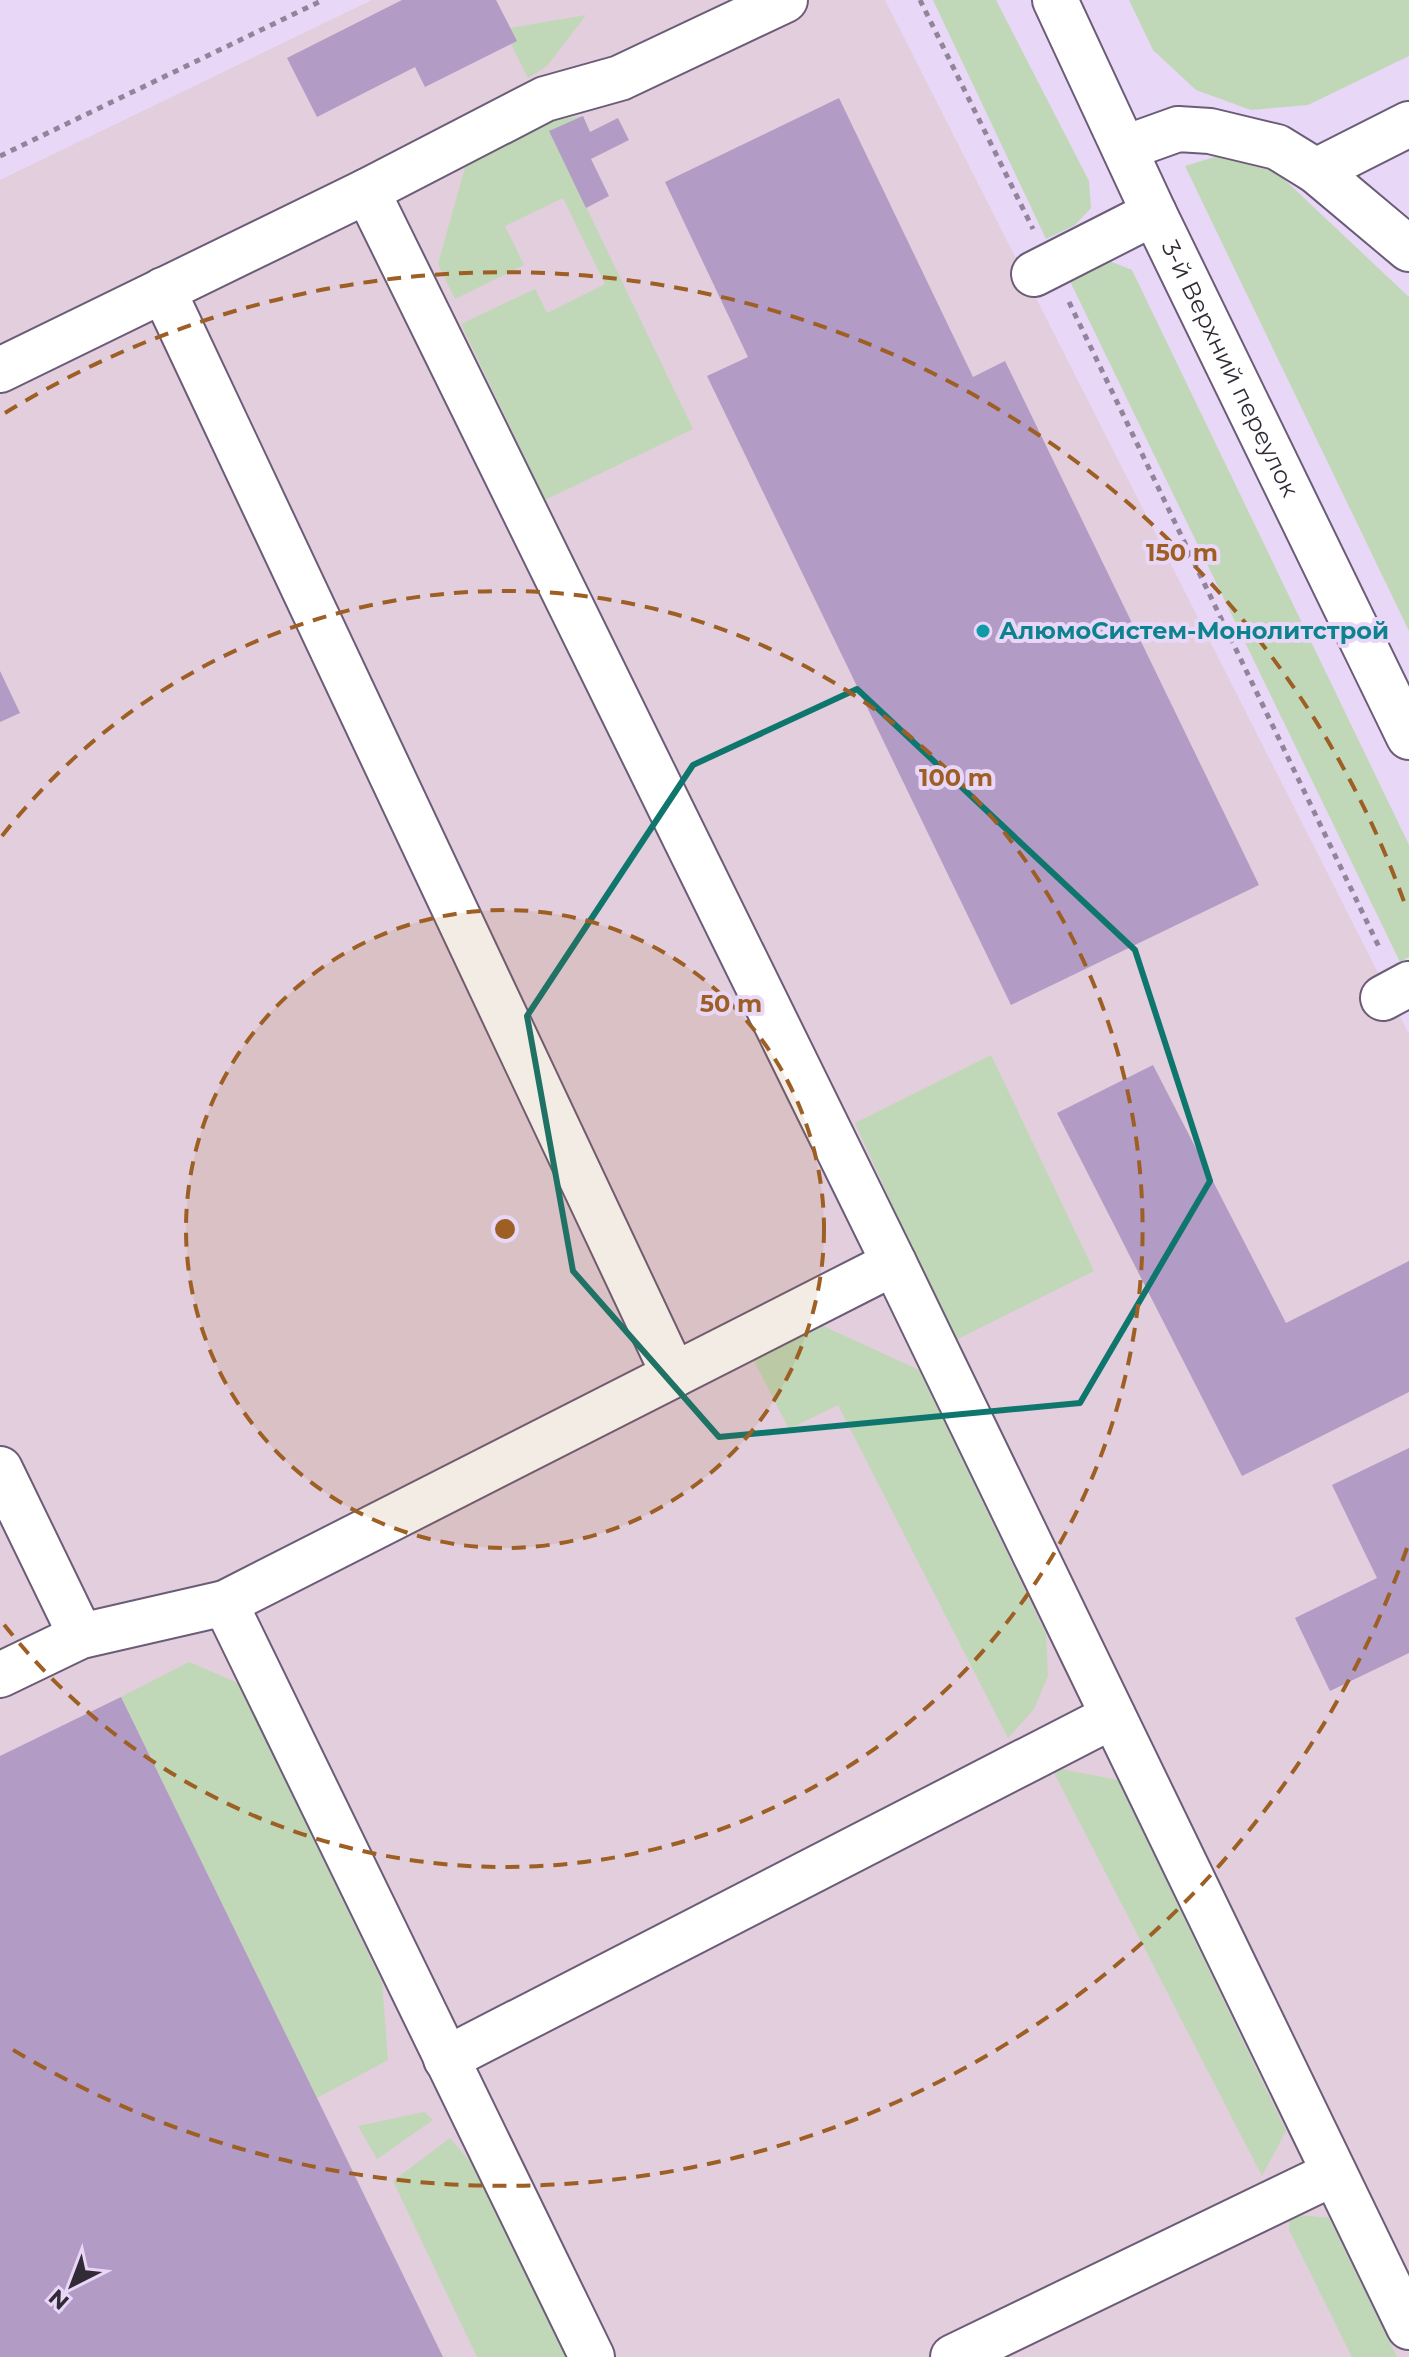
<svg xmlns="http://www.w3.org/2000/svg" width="1409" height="2357" viewBox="0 0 1409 2357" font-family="Montserrat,sans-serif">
<rect width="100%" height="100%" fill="#e8d7f6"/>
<polygon fill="#e2cedc" points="372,0 885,0 1409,1034 1409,2357 0,2357 0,180"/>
<g fill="#c0d8b7">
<polygon points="933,0 996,0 1089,181 1091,208 1075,225 1046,239"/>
<polygon points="1129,0 1409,0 1409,56 1308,105 1251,110 1196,90 1153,50"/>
<polygon points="586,15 547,66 528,78 511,44 510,28"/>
<polygon points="583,116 550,132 693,429 545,500 461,324 535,289 547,313 605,284 563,198 505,226 524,265 455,299 438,264 468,157 545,121"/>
<polygon points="1228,153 1268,164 1409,297 1409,631 1185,166"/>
<polygon points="1102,258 1132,270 1409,845 1409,957 1400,962 1066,273"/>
<polygon points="991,1055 1094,1271 954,1341 855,1123"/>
<polygon points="821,1325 919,1370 1046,1634 1048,1676 1034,1709 1008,1738 838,1405 789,1429 752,1357"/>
<polygon points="189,1662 238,1683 382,1982 388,2060 317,2098 121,1697"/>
<polygon points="1051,1767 1118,1780 1286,2131 1262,2176"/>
<polygon points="424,2112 433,2120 377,2159 358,2126"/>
<polygon points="450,2138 472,2164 566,2357 477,2357 393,2181"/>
<polygon points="1289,2214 1329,2218 1397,2357 1352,2357 1289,2230"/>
</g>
<g fill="#b29bc5">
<polygon points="402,0 496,0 517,41 425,87 415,67 317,117 287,58"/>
<polygon points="839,98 973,377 1005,361 1259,885 1011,1005 707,376 748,357 665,182"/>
<polygon points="583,116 590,132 618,118 629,140 591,159 609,196 586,208 549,131"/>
<polygon points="0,671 20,713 0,722"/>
<polygon points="1153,1065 1286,1323 1409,1261 1409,1392 1242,1476 1057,1113"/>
<polygon points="1409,1448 1409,1653 1330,1691 1295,1618 1377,1578 1332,1485"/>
<polygon points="121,1697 317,2098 443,2357 0,2357 0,1756"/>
</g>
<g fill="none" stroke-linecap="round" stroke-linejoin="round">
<defs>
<g id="minor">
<path id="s1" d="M 1055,0 L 1154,213 L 1409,737"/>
<polyline points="1125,148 1178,129 1210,131 1277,147 1316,171 1409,124"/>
<polyline points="1316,171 1409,249"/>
<polyline points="367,191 894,1263 1409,2327"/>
<polyline points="1034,274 1154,213"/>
<polyline points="163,290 674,1375"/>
<polyline points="0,370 367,191 545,99 620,78 785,0"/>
<polyline points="1383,998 1409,984"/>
<polyline points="0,1469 81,1636"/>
<polyline points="0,1675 81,1636 225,1603"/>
<polyline points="446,2059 1113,1716"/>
<polyline points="592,2357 225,1603 894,1263"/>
<polyline points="953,2357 1334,2173"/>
</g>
</defs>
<use href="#minor" stroke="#6b5c78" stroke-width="48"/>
<g stroke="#92859b" stroke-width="5" stroke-dasharray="6 6" stroke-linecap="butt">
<polyline points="920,0 1033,229"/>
<polyline points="0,156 323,0"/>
<polyline points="1069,302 1380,949"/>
</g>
<use href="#minor" stroke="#fff" stroke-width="44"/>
</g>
<path fill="none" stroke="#0f766e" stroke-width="6" stroke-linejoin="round" d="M 857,689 L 1135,950 L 1210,1181 L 1080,1403 L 719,1437 L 573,1271 L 527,1016 L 693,765 Z"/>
<circle cx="505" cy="1229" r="319" fill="#9d5f24" fill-opacity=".12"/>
<g fill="none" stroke="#9d5f24" stroke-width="4" stroke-dasharray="14 10">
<circle cx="505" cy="1229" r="319"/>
<path d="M2 836A638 638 0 1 1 2 1622"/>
<path d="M1407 1548A957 957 0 0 1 5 2045M5 413A957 957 0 0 1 1407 910"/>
</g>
<circle fill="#0f9aa8" stroke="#e8d7f6" stroke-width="3" cx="983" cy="631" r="8"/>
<g text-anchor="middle" stroke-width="8" stroke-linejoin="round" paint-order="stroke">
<g font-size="24" fill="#322b37" stroke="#e8d7f6">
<text dy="8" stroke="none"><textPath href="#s1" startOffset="408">3-й Верхний переулок</textPath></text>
</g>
<g font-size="24" font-weight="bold" fill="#0d838f" stroke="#e8d7f6" text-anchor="start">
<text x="999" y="639">АлюмоСистем-Монолитстрой</text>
</g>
</g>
<circle cx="505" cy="1229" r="12" fill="#9d5f24" stroke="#e8d7f6" stroke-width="4"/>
<g font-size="24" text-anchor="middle" font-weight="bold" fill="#9d5f24" stroke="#e8d7f6" stroke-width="8" stroke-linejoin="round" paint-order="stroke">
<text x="1182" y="561">150 m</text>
<text x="956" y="786">100 m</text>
<text x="731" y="1012">50 m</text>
</g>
<g transform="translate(72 2285) rotate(222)" stroke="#e8d7f6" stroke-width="6" paint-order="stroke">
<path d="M0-6L14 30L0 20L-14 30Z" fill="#322b37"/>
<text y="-12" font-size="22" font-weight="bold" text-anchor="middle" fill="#322b37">N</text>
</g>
</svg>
